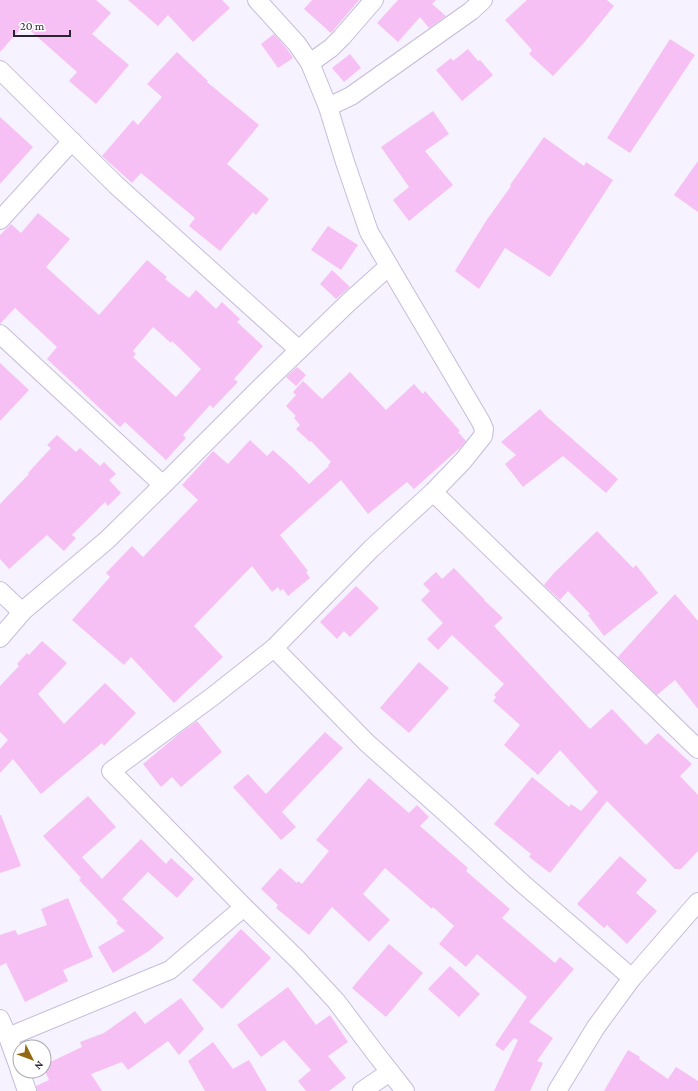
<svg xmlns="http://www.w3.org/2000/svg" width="698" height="1091" viewBox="0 0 698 1091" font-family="'Crimson Pro',serif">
<rect width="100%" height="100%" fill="#f6f2ff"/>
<g fill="#f7c0f4" fill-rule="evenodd">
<polygon points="0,0 96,0 111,13 92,34 129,65 96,104 69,81 77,72 24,25 0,52"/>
<polygon points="128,0 222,0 230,8 193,42 168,15 158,26"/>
<polygon points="312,0 359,0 331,33 304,9"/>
<polygon points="398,0 436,0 432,4 446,16 429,28 420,17 398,42 377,23"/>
<polygon points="527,0 607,0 614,6 583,44 553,76 529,54 532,50 505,20"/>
<polygon points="274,34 287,49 293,58 278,68 261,44"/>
<polygon points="670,39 695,55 630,153 607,138"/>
<polygon points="468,49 478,61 480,60 493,75 462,101 436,70 451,58 453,61"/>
<polygon points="177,52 208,81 207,82 259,125 227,164 269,199 256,215 253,212 220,251 189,226 195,218 141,173 132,183 102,156 133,120 138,125 162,97 147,84"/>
<polygon points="350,54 361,68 344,82 332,68"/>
<polygon points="433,111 449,134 425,151 453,185 409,221 393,200 409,187 381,147"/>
<polygon points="0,117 33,147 0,184"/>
<polygon points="544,137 584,166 586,162 613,180 550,277 505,248 479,289 455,271 486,221 511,186 510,185"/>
<polygon points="698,161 698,212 674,195"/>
<path d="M 38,213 L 70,239 L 46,267 L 99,315 L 147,260 L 167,277 L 165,279 L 189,298 L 196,290 L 216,309 L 222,302 L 240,319 L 237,322 L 263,346 L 234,379 L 238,382 L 213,408 L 210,405 L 183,435 L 186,438 L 166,460 L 125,422 L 120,427 L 47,359 L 57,347 L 15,308 L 0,324 L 0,235 L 11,224 L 21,233 ZM 153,327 L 171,343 L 172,341 L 201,369 L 176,397 L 133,357 L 136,354 L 133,351 Z"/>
<polygon points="328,226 358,245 341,270 311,250"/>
<polygon points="332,270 350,287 336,299 320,284"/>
<polygon points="0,363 29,390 0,421"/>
<polygon points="297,367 306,375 296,386 286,377"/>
<polygon points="350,372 386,410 414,384 423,394 425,391 460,431 458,432 466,441 462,446 414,489 407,482 368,514 341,480 280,535 308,571 306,572 310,578 288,596 283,589 280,591 278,587 272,592 252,566 194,626 223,657 174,703 131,657 124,665 72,620 110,577 106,573 132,546 143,557 198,500 182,485 213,451 228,464 250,440 267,456 273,450 294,469 309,484 329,466 328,465 331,462 311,441 310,442 296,429 300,425 294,418 296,416 286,406 296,395 293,392 303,381 322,399"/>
<polygon points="540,409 546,416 618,479 606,493 563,456 523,487 505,464 516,455 501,442"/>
<polygon points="57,435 76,452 80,448 100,466 104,462 116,474 109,480 121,493 108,506 105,502 72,535 76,538 64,551 47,535 9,569 0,559 0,504 29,474 28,473 51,448 47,445"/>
<polygon points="597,531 633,568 636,565 658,593 604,636 588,615 590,614 568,591 560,600 544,585 554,573"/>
<polygon points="454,568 485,600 484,600 503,618 494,626 590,729 612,709 646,745 658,733 692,764 680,776 698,795 698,851 681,869 675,869 607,801 550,873 529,857 531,854 494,824 532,777 569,807 571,804 581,811 598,792 560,750 538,775 504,745 520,725 493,701 496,697 494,695 504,684 452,635 438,650 427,639 443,623 421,600 430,591 423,584 436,572 442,579"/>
<polygon points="356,586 379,608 350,637 344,631 337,639 320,622"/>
<polygon points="675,594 698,621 698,709 675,680 657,695 618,657"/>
<polygon points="42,641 67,663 38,694 64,724 105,683 136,713 104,746 102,743 41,794 13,759 0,773 0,749 8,740 0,732 0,686 19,666 17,664 27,653 29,655"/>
<polygon points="419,662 449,688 409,733 380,708"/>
<polygon points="197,721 222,752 181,787 172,777 161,787 143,764 179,734"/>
<polygon points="325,732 343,748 282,812 296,827 281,840 233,787 248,774 266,794"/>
<polygon points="369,778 409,813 417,805 429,817 420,826 468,868 466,871 510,909 502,918 555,963 560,957 574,969 529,1022 553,1038 537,1061 543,1063 530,1091 494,1091 518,1040 514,1038 503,1051 495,1045 527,997 477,954 466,967 439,944 454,926 433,907 432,909 385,868 363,894 390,920 369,942 332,907 309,935 276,908 278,905 261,889 280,868 297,883 298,881 302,884 329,851 316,840"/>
<polygon points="88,796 116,827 82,857 102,879 141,839 166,864 171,858 194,879 177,898 148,872 122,899 164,938 149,951 113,973 98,947 125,931 116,923 118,921 79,880 81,878 43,836"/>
<polygon points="0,815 1,815 21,866 0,873"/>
<polygon points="620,856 647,880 636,893 657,911 627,944 607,925 604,928 577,904"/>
<polygon points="68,898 93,957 63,970 68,981 25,1002 6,963 0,966 0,935 15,930 18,935 47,925 41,909"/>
<polygon points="241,929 271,958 222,1009 192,980"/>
<polygon points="389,944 423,973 386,1017 352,988"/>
<polygon points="450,966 480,994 459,1017 428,989"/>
<polygon points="288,987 316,1025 330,1015 348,1042 328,1056 346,1078 329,1091 306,1091 298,1081 311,1070 284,1040 261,1057 237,1025"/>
<polygon points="181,998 204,1029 179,1055 168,1041 128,1070 122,1062 91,1074 102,1091 37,1091 36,1086 49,1080 44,1069 44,1065 82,1047 80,1042 104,1033 135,1011 145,1024"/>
<polygon points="213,1042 233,1069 249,1060 267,1091 205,1091 188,1061"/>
<polygon points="628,1050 640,1057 639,1059 668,1079 676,1067 698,1081 698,1091 604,1091"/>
</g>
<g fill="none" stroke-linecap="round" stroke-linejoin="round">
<defs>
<g id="minor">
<polyline points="257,0 297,44 310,63 328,107 345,162 369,232 481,422 484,429 483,436 463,461 433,492 371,549 274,648 212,697 111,771 244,907 298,960 336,1001 376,1054 405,1091"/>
<polyline points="310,63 331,48 342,37 374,0"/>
<polyline points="0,70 116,185 299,350"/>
<polyline points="328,107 351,96 471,11 483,0"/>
<polyline points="0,220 72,141"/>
<polyline points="0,334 163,485"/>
<polyline points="433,492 698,749"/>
<polyline points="0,591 22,612"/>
<polyline points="0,638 24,610 107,540 163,485 268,380 349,302 389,266"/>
<polyline points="274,648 367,743 446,813 522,883 632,978"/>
<polyline points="0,1019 8,1037 20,1070"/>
<polyline points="8,1037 170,970 244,907"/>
<polyline points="20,1071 27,1091"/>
<polyline points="362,1091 390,1072"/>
<polyline points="557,1091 596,1027 632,978 698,902"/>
</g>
</defs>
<use href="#minor" stroke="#c6bcdb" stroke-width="20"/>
<use href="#minor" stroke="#fff" stroke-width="18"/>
</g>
<g transform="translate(32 1059) rotate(132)"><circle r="19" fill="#ffffff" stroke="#a9a8ac"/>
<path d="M0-3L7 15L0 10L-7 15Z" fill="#916a11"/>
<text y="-6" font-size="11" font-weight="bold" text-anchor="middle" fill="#292530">N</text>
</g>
<path d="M14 30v6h56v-6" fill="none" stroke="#292530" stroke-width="2"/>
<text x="20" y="30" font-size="12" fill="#292530" stroke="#ffffff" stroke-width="3" paint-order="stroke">20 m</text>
</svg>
